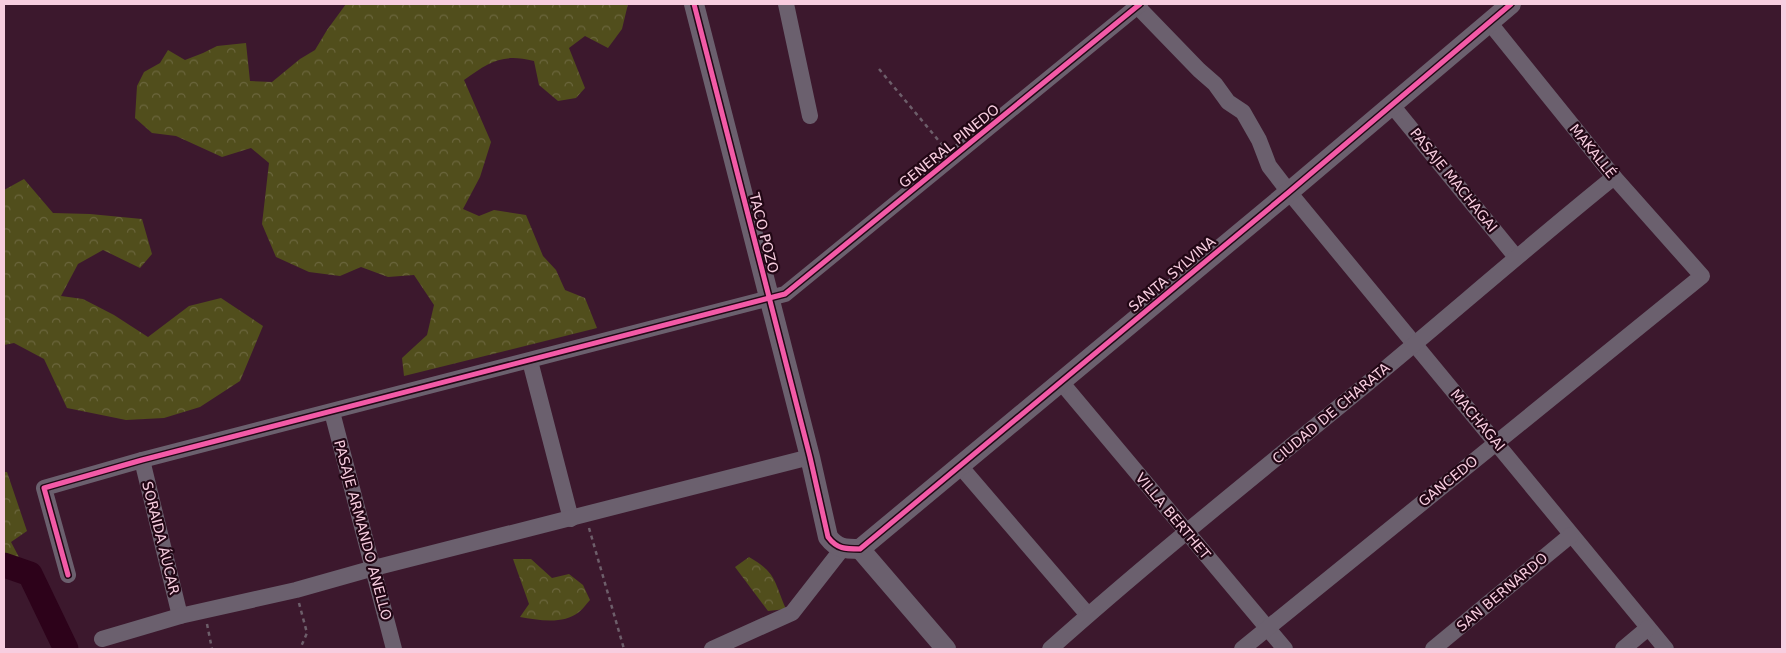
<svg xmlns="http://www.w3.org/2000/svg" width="1786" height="653" viewBox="0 0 1786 653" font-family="'DejaVu Sans',sans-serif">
<defs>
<pattern id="forest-crowns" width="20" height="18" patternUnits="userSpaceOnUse" patternTransform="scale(1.25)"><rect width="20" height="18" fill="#514e1c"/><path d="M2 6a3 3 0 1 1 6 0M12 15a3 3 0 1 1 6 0" fill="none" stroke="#6b663d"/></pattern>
</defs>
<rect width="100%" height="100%" fill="#3c182d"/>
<g fill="url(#forest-crowns)">
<path d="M 346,4 L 628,4 L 622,29 L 608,48 L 585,36 L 569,48 L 585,88 L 576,98 L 558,101 L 539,85 L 534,61 C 502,53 489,62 464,80 L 491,142 L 480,177 L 463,209 L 479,216 L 494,210 L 526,215 L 543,256 L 556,270 L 565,290 L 585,298 L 597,328 L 404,376 L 402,358 L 427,335 L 434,305 L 414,275 L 388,277 L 361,267 L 340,276 L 309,272 L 276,257 L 262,224 L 269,163 L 251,148 L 222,157 L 176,136 L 152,133 L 135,118 L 137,86 L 144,72 L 160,63 L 168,50 L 185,60 L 203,53 L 217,46 L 246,43 L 250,81 L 272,82 L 300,59 L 315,50 L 327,30 Z"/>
<polygon points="24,179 53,213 90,214 142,219 152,254 140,268 103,250 78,264 61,296 83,299 114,315 148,337 189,306 221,298 263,326 240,381 200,407 164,418 126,420 67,408 44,359 14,343 4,345 4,190"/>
<polygon points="4,472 7,472 27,531 11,542 21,561 4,558"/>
<path d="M 749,557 C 777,573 774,582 786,609 L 768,611 L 735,567 Z"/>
<path d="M 513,559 L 531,559 L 552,578 L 569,574 L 583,585 L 590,600 C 586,604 583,609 579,612 C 563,625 538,620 520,617 L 529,604 Z"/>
</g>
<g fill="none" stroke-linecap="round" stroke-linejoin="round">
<polyline stroke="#2d021a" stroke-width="25" points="4,565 30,574 66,649"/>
<g stroke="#6d5e6a" stroke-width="2.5" stroke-dasharray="4 4" stroke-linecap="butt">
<polyline points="879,69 944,147"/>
<polyline points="589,528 624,649"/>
<polyline points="299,603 307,633 300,649"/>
<polyline points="207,624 212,649"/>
</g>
<g stroke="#6b606e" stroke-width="16">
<polyline points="786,4 810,116"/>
<polyline points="1137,6 1199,70 1215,84 1228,102 1243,112 1259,140 1269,166 1289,192 1666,649"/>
<polyline points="1391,104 1516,257"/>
<polyline points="530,361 571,519"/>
<polyline points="1061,382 1285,649"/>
<polyline points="332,412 394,649"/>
<polyline points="142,460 180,616"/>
<polyline points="960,466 1088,615"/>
<polyline points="68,575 44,488 142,460 785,294 1140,4"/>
<polyline points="102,639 180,616 296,590 374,568 810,457"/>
<polyline points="712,649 792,613 842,549"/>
<path d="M 1050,649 C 1153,557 1261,471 1368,383 C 1450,315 1531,244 1614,177"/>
<polyline points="1242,649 1702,276 1614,177 1489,22"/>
<polyline points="1433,649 1571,535"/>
<polyline points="1623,649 1648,628"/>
</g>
<g stroke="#6b606e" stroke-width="20">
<path d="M 694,4 L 810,457 L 828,537 C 837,549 845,549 860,549 L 1289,192 L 1511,4"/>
<polyline points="860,549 946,649"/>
</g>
<defs>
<g id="cycleway">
<path d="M 694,4 L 810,457 L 828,537 C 837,549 845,549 860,549 L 1289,192 L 1511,4"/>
<polyline points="68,575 44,488 142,460 785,294 1140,4"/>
</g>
</defs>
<use href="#cycleway" stroke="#220715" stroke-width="8"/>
<use href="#cycleway" stroke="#f35aa7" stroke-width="5"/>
</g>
<g text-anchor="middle" stroke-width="4.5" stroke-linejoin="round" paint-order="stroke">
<g font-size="14" fill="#f7cddf" stroke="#220715">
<text transform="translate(949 146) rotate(-39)" y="5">GENERAL PINEDO</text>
<text transform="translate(1593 151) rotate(51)" y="5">MAKALLÉ</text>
<text transform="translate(1454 180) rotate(51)" y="5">PASAJE MACHAGAI</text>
<text transform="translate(764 233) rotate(76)" y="5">TACO POZO</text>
<text transform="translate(1172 274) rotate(-40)" y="5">SANTA SYLVINA</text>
<text transform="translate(1331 413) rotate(-40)" y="5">CIUDAD DE CHARATA</text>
<text transform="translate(1478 420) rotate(50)" y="5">MACHAGAI</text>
<text transform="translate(1448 481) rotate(-39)" y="5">GANCEDO</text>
<text transform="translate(1173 516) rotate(50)" y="5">VILLA BERTHET</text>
<text transform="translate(363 530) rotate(75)" y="5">PASAJE ARMANDO ANELLO</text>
<text transform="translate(161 538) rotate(76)" y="5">SORAIDA ÁUCAR</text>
<text transform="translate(1502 592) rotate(-40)" y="5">SAN BERNARDO</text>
</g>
</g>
<rect width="1786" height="653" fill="none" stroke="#f7cddf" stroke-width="10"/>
</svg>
